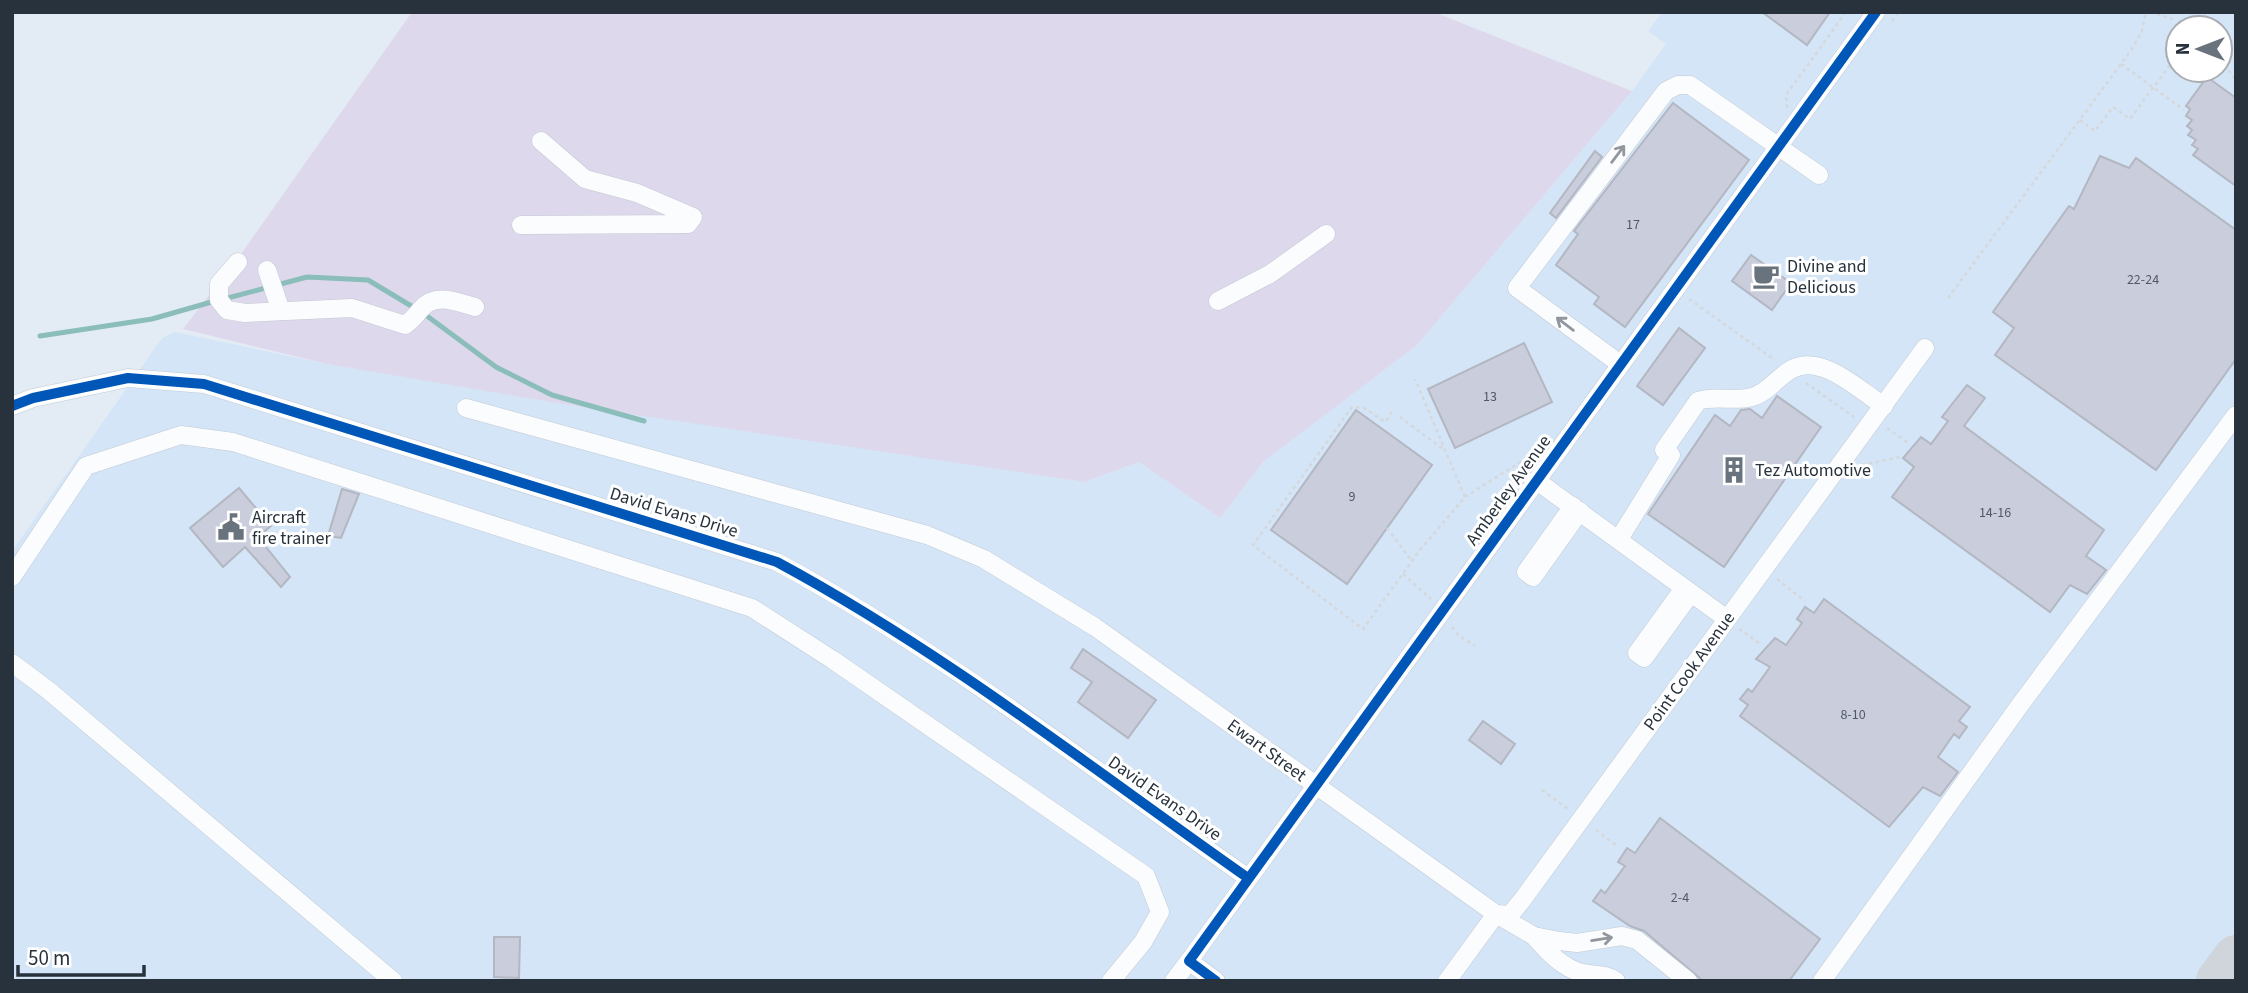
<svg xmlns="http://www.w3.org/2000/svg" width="2248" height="993" viewBox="0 0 2248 993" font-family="'Source Sans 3',sans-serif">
<rect width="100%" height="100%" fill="#e3ecf5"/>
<path fill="#d4e5f8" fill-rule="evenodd" d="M 1662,12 L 2236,12 L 2236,981 L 12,981 L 12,551 L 162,338 L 175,332 L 327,364 L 1084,482 L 1139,462 L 1220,518 L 1264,461 L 1416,346 L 1632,91 L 1666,44 L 1648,31 ZM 2178,28 L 2220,28 L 2220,70 L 2178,70 Z"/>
<polygon fill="#ded8ec" points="412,12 1434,12 1632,91 1416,346 1264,461 1220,518 1139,462 1084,482 557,403 327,364 183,329 241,254"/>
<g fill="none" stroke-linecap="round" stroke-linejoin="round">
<g stroke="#8bbeba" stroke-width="5">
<polyline points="224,299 307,277 368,280 423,313 496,367 552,395 644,421"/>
<polyline points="40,336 152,319 215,301"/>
</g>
<polyline stroke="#cfd5da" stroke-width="46" points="2219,981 2236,958"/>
</g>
<g fill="#cacedc" stroke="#b3b7c1" stroke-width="2">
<polygon points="1762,12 1830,12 1807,45"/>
<polygon points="2207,77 2236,98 2236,186 2193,155 2198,149 2192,145 2196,140 2188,135 2192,130 2187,126 2192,120 2186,116 2190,109 2186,106"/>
<polygon points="1673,103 1749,160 1625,327 1594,304 1599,297 1556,265 1578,234 1574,231"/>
<polygon points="1595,151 1602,157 1556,218 1550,213"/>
<polygon points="2100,156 2129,168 2136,158 2236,230 2236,359 2156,470 1995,355 2014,328 1993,312 2069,206 2074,209"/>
<polygon points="1751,255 1791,283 1772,310 1732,281"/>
<polygon points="1679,328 1705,348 1663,405 1637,386"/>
<polygon points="1524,343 1552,402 1455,448 1428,389"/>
<polygon points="1967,385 1985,398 1964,426 2104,530 2086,556 2106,570 2087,594 2070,585 2050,612 1892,497 1914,467 1903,458 1921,437 1931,444 1948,421 1942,417"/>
<polygon points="1777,396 1821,427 1724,567 1648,514 1715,415 1730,426 1741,410 1750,409 1762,418"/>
<polygon points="1356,410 1432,465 1347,584 1271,530"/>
<polygon points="239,488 271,526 258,537 290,577 281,587 245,547 223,567 190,528"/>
<polygon points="342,489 359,494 341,538 328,536"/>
<polygon points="1824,599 1970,707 1959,721 1967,727 1959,738 1954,734 1938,757 1958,772 1940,796 1923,787 1889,827 1740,716 1748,705 1740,699 1748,689 1752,692 1770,667 1756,659 1775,638 1786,645 1802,623 1797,619 1805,607 1814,613"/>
<polygon points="1083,649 1156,700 1128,738 1078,702 1092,682 1071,668"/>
<polygon points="1483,721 1515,744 1501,764 1469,740"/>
<polygon points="1660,818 1820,939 1789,981 1703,981 1644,931 1630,926 1593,901 1601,890 1605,893 1625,866 1618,862 1627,848 1635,853"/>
<polygon points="494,937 520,937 519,978 494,977"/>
</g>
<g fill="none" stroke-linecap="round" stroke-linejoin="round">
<defs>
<g id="minor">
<polyline points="521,225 688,224 693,217 637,193 585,179 541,141"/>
<path d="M 238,262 L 219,284 L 219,300 L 227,310 L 245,313 L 352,308 L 405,325 C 413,320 415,316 421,309 C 436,292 456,302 475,307"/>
<polyline points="267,270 281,311"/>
<polyline points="1218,301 1270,274 1326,234"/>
<polyline points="1620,364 1517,288 1666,91 1678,85 1690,85 1819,175"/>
<path d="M 12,406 L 33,398 L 128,378 L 204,384 L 777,562 C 944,652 1094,770 1248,878"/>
<polyline points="466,408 927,535 984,559 1095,627 1496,914 1534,936 1559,941 1577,943 1622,936 1637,940 1688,981"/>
<polyline points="1537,481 1727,619"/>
<polyline points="1573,506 1526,572 1533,577 1580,511"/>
<path d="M 1619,539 L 1671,455 L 1664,450 L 1698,401 C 1715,395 1734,402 1752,397 C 1769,392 1777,377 1792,369 C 1822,353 1860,391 1884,406"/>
<polyline points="12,577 86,466 181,435 233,442 752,608 833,660 1146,876 1160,912 1143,942 1111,981"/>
<polyline points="1684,588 1637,653 1644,658 1691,593"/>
<polyline points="12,663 48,690 393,981"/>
<path d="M 1534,936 C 1547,951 1563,969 1583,973 C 1595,976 1604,973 1616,981"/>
<polyline points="1174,981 1189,961"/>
<polyline points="1216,981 1189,961 1876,12"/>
<polyline points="1447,981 1496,914 1510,915 1523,899 1925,348"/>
<polyline points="1822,981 2020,705 2236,415"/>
</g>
</defs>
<use href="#minor" stroke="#c1cad3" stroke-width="19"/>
<g stroke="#d5d8db" stroke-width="2.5" stroke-dasharray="3.5 3.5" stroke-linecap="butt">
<polyline points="2150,12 2173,19"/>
<polyline points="1892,21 1898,12"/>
<polyline points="2220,59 2236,80"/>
<polyline points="2121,64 2184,110"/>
<polyline points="1787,108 1786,95 1846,12"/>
<polyline points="2080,120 2095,131 2113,107 2130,119 2178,54"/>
<polyline points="1948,298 2132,49 2142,31 2146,12"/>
<polyline points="1689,299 1775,360"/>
<polyline points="1806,383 1854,417"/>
<polyline points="1392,412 1385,422 1364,408 1352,407 1253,545 1363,629 1420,550 1465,497 1415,379"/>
<polyline points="1400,417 1443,449"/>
<polyline points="1887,428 1910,444"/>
<polyline points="1862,465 1900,457"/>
<polyline points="1465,497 1533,454"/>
<polyline points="1387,528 1412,561"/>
<polyline points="1403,574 1431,599"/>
<polyline points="1777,579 1805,601"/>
<polyline points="1452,627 1458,635 1475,646"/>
<polyline points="1739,629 1762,645"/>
<polyline points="1542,790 1568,809"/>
<polyline points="1596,830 1617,846"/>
</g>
<use href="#minor" stroke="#fbfcfe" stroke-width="18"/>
<defs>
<g id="cycleway">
<path d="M 12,406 L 33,398 L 128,378 L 204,384 L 777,562 C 944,652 1094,770 1248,878"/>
<polyline points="1216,981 1189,961 1876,12"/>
</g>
</defs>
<use href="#cycleway" stroke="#fff" stroke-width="15"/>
<use href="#cycleway" stroke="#0057b8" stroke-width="10"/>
</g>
<defs><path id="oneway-shaft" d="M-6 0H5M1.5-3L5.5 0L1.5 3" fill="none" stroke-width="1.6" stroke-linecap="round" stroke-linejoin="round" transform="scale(1.75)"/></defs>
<g stroke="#92979d">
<use href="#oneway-shaft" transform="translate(1618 154) rotate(-53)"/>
<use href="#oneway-shaft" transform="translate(1565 324) rotate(-143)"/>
<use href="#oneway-shaft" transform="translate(1602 939) rotate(-9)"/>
</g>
<defs>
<symbol id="cafe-bare" viewBox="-9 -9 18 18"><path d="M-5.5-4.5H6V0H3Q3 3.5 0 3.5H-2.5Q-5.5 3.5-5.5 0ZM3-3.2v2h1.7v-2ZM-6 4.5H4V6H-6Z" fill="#69737d" stroke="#fff" stroke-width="2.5" paint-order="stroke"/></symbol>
<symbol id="building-bare" viewBox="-9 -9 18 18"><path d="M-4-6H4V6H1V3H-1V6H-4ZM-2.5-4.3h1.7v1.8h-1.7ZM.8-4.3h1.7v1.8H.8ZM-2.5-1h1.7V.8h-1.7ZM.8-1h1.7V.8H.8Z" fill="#69737d" stroke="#fff" stroke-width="2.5" paint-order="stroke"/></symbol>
<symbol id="civic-bare" viewBox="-9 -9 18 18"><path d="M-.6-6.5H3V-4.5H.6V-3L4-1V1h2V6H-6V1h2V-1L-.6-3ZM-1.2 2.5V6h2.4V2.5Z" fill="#69737d" stroke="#fff" stroke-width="2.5" paint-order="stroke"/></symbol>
</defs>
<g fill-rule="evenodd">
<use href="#cafe-bare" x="1747" y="257" width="38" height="38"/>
<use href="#building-bare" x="1715" y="451" width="38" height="38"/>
<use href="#civic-bare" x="212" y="508" width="38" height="38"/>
</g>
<g text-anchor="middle" stroke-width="6" stroke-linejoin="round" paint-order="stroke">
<g font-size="14" fill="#505964">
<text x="1633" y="229">17</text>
<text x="2143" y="284">22-24</text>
<text x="1490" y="401">13</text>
<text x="1352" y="501">9</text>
<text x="1995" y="517">14-16</text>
<text x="1853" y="719">8-10</text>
<text x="1680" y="902">2-4</text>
</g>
<g font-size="18" fill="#28323c" stroke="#fff" text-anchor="start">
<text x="1787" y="272">Divine and<tspan x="1787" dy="21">Delicious</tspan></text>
<text x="1755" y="476">Tez Automotive</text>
<text x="252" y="523">Aircraft<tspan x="252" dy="21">fire trainer</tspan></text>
</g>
<g font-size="18" fill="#28323c" stroke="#fff">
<text transform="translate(1508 490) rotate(-54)" y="6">Amberley Avenue</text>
<text transform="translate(674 512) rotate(17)" y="6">David Evans Drive</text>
<text transform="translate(1689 671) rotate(-54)" y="6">Point Cook Avenue</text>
<text transform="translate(1267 750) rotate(36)" y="6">Ewart Street</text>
<text transform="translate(1165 798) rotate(35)" y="6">David Evans Drive</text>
</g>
</g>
<rect width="2248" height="993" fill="none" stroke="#28323c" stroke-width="28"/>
<g transform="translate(2199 49) rotate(270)"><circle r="33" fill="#ffffff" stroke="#a9adb1" stroke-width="2"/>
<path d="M0-5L12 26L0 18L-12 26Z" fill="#69737d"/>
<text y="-10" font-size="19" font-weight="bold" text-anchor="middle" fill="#28323c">N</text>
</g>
<path d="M18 965v10h126v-10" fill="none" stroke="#28323c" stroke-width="3.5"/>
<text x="28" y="965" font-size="21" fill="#28323c" stroke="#ffffff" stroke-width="5" paint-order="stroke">50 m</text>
</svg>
